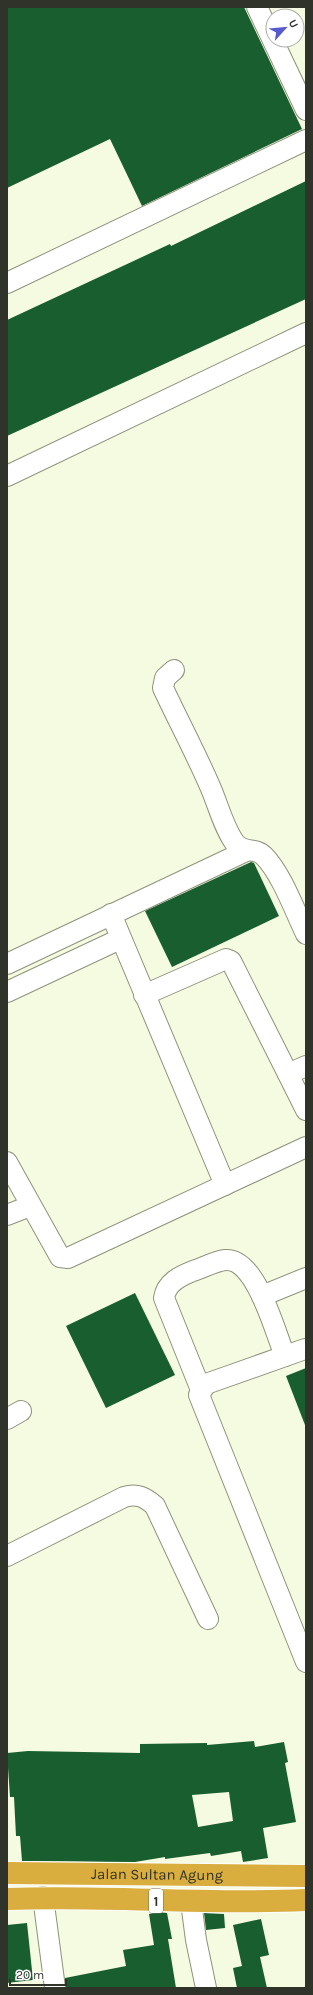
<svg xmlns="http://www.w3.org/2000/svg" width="313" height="1995" viewBox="0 0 313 1995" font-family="Karla,sans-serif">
<rect width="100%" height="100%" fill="#f5fbe1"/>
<g fill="#185e2f" fill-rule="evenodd">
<polygon points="7,7 244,7 302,129 142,206 110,139 7,188"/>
<polygon points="306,181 306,299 7,436 7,320 170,244 171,246"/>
<polygon points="251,862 254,863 279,916 172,967 145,911"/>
<polygon points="135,1293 175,1375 106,1408 66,1326"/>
<polygon points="306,1368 306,1425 305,1425 286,1376"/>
<path d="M 254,1741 L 255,1747 L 284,1742 L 288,1762 L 285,1763 L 296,1822 L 263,1828 L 268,1858 L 243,1862 L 241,1851 L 211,1856 L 210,1853 L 165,1859 L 165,1857 L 135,1862 L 22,1861 L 20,1836 L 16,1836 L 14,1797 L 10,1797 L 7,1753 L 28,1751 L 140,1753 L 140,1744 L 207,1743 L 207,1745 ZM 229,1792 L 233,1821 L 198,1827 L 192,1795 Z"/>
<polygon points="158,1912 167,1913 172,1939 168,1939 176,1988 66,1988 65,1978 126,1966 123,1950 154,1945 149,1914"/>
<polygon points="204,1913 224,1914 225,1928 206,1930"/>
<polygon points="261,1919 269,1955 260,1957 267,1988 237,1988 233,1968 242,1966 233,1925"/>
<polygon points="27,1923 33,1980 7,1983 7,1925"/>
</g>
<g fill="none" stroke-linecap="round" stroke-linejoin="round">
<defs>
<g id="minor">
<polyline points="257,7 306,110"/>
<polyline points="7,283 306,140"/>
<polyline points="7,476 306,333"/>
<path d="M 174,670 L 165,678 L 163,688 C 178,720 195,752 209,784 C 217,801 224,829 235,843 C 243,854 256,847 264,856 C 281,873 295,911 306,934"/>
<polyline points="111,914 225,1185"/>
<polyline points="7,964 246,851"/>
<polyline points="7,992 120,939"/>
<polyline points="144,995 226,959 231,961 288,1074"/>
<polyline points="306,1066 288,1074 306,1110"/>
<polyline points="7,1162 60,1257 68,1258 306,1147"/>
<polyline points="7,1215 30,1206"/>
<polyline points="262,1296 306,1278"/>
<polyline points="305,1349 206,1384 199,1395 306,1662"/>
<path d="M 201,1390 L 164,1298 C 166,1283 180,1276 193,1271 C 203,1268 215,1261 225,1260 C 256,1257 275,1332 285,1356"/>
<polyline points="7,1419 21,1411"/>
<path d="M 7,1556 L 124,1497 C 137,1493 145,1497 155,1506 L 208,1619"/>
<polyline points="43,1897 55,1988"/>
<polyline points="191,1902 196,1940 206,1988"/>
</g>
<g id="highway">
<path id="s1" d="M 7,1873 L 306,1876"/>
<path d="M 7,1899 C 107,1895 206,1905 306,1900"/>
</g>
</defs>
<use href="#minor" stroke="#8d937b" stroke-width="22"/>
<use href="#highway" stroke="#fff" stroke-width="24"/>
<use href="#minor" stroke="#fff" stroke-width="20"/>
<use href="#highway" stroke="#d9ad3e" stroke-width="22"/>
</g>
<g text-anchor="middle" stroke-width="4" stroke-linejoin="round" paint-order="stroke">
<rect fill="#fff" stroke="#6e7069" stroke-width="1" x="149" y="1889" width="14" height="24" rx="3"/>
<g font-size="14" font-weight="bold" fill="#303329">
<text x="156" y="1906">1</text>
</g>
<g font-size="15" fill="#303329" stroke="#fff">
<text dy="5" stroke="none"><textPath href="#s1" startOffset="150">Jalan Sultan Agung</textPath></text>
</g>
</g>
<rect width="313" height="1995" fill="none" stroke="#303329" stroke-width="16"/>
<g transform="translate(285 28) rotate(63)"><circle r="19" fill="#ffffff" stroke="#acada9"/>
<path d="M0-3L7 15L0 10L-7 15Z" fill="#555ad1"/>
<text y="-6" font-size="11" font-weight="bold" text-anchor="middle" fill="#303329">U</text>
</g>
<path d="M10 1979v6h56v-6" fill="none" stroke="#303329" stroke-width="2"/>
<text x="16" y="1979" font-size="12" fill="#303329" stroke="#ffffff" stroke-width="3" paint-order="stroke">20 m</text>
</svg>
